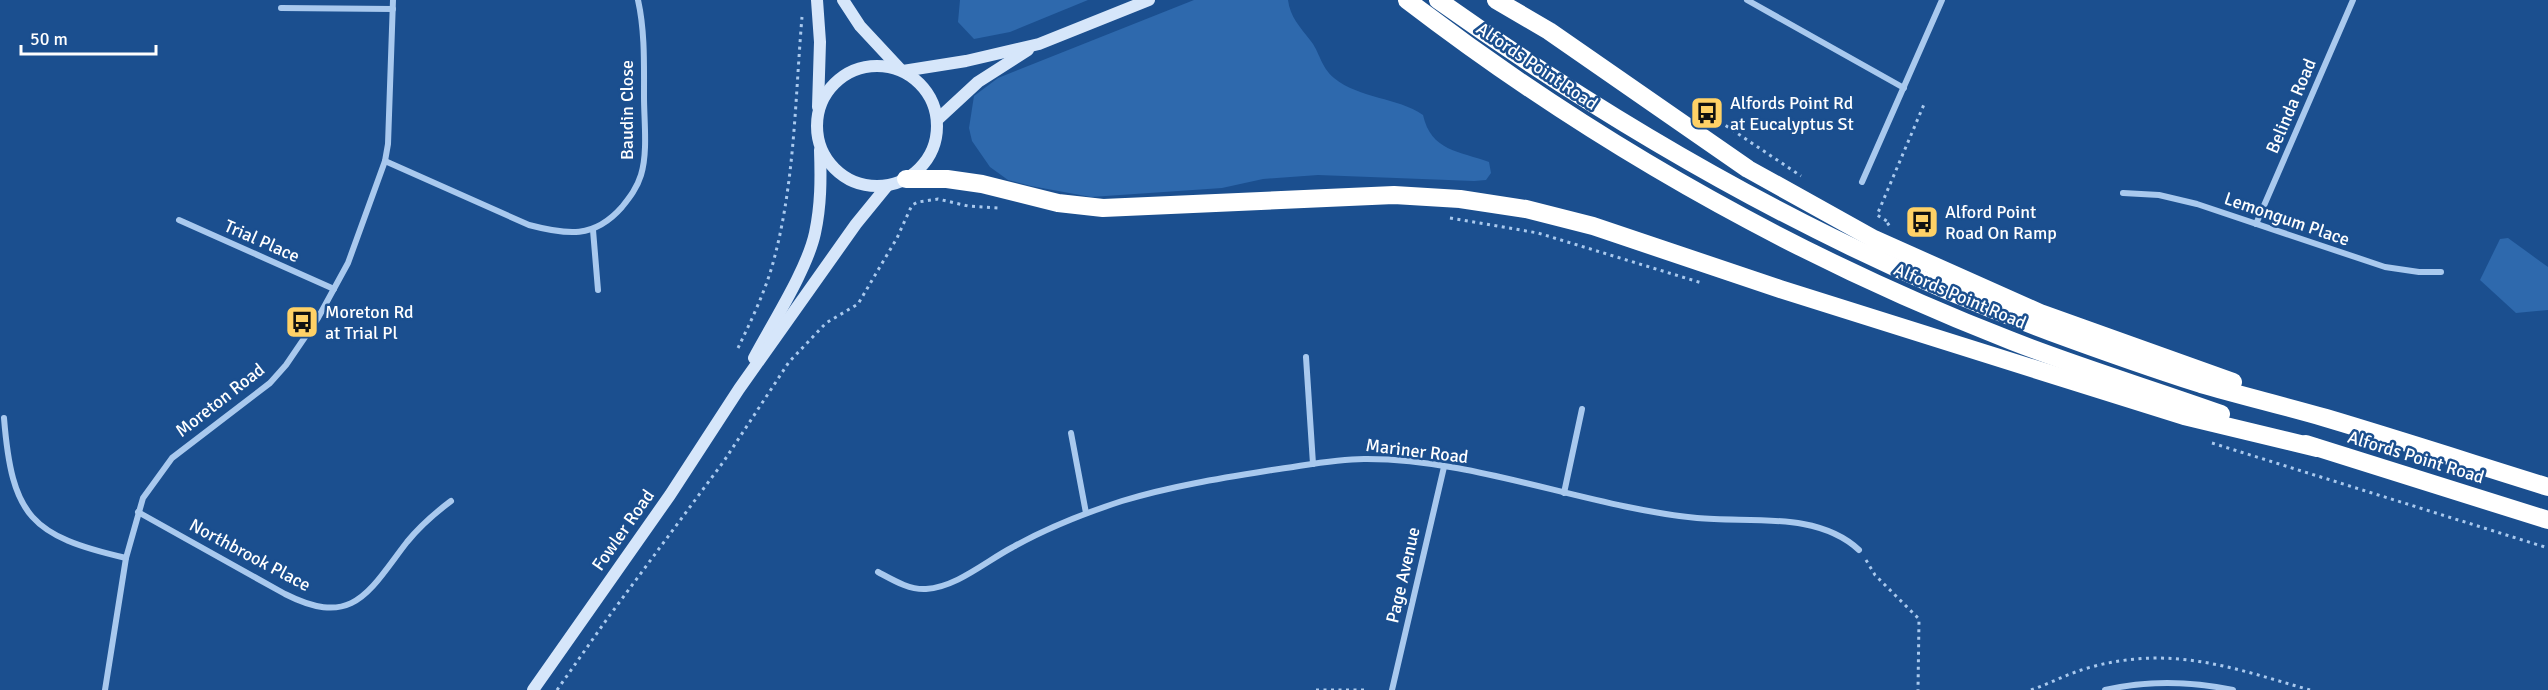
<svg xmlns="http://www.w3.org/2000/svg" width="2548" height="690" viewBox="0 0 2548 690" font-family="Signika,sans-serif">
<rect width="100%" height="100%" fill="#1b4f8f"/>
<g fill="#2e69ad">
<polygon points="960,0 1088,0 1010,32 974,39 958,22"/>
<path d="M 1194,0 L 1288,0 C 1290,17 1300,27 1310,40 C 1320,52 1320,66 1334,78 C 1360,99 1397,97 1423,115 C 1431,151 1459,151 1489,162 L 1491,173 L 1486,180 L 1474,181 L 1318,175 L 1263,179 L 1222,188 L 1091,197 L 1031,186 L 1008,180 L 990,167 L 972,141 L 969,128 L 974,96 L 998,78 Z"/>
<polygon points="2508,238 2548,267 2548,310 2516,313 2480,280 2500,239"/>
</g>
<g fill="none" stroke-linecap="round" stroke-linejoin="round">
<g stroke="#a9c9ee" stroke-width="3" stroke-dasharray="3 4.5" stroke-linecap="butt">
<polyline points="1707,113 1801,176"/>
<polyline points="1450,218 1538,233 1702,283"/>
<polyline points="1887,225 1890,223 1877,215 1925,102"/>
<path d="M 738,348 C 751,321 765,292 773,263 C 795,183 795,99 802,17"/>
<polyline points="2212,443 2548,548"/>
<polyline points="1866,560 1875,575 1919,619 1918,690"/>
<polyline points="557,690 607,619 724,461 789,362 826,323 858,304 897,238 912,205 918,202 938,199 968,206 999,208"/>
<polyline points="1316,690 1365,690"/>
<path d="M 2031,690 C 2051,683 2069,673 2091,667 C 2173,645 2233,668 2310,690"/>
</g>
<g stroke="#a9c9ee" stroke-width="6">
<polyline points="1747,0 1904,88"/>
<polyline points="281,8 393,9"/>
<path d="M 385,161 L 529,225 C 567,235 594,239 622,207 C 630,197 637,188 641,175 C 648,152 644,121 644,97 C 644,65 645,31 638,0"/>
<polyline points="1862,182 1942,0"/>
<polyline points="2123,193 2159,195 2197,204 2385,267 2419,272 2441,272"/>
<polyline points="179,220 334,289"/>
<polyline points="2256,224 2353,0"/>
<polyline points="593,230 598,290"/>
<polyline points="1306,357 1313,464"/>
<path d="M 4,418 C 12,517 31,536 126,558"/>
<polyline points="1071,433 1086,513"/>
<polyline points="1564,493 1582,409"/>
<path d="M 138,512 L 285,594 C 354,629 369,591 407,542 C 420,526 435,513 451,501"/>
<path d="M 878,572 C 893,580 909,590 926,589 C 957,587 986,561 1013,547 C 1047,528 1085,513 1122,501 C 1171,486 1222,478 1272,470 C 1303,466 1333,459 1364,459 C 1473,458 1587,507 1697,518 C 1750,523 1817,511 1859,550"/>
<polyline points="105,690 126,558 143,498 172,458 270,383 286,365 318,318 348,263 385,161 388,144 393,0"/>
<polyline points="1392,690 1444,467"/>
<path d="M 2105,690 C 2148,680 2190,681 2233,690"/>
</g>
<g stroke="#d6e6fa" stroke-width="12">
<polyline points="817,0 820,42 818,107"/>
<polyline points="843,0 860,26 901,70"/>
<circle cx="877" cy="126" r="60"/>
<polyline points="903,71 966,61 1039,44 1149,0"/>
<polyline points="938,119 978,82 1028,50"/>
<path d="M 754,358 C 772,324 807,270 815,233 C 821,205 821,179 820,150"/>
<polyline points="533,690 670,495 739,389 856,224 887,186"/>
</g>
<g stroke="#fff" stroke-width="18">
<path d="M 1407,0 C 1591,141 1796,257 2012,341 C 2081,368 2151,389 2221,414"/>
<path d="M 1438,0 C 1628,135 1832,251 2051,332 C 2100,350 2151,368 2201,384 C 2243,396 2284,406 2326,418 C 2400,440 2474,464 2548,487"/>
<polyline points="1496,0 1549,31 1748,169 1874,239 2040,313 2233,382"/>
<polyline points="906,179 947,179 982,184 1058,203 1103,208 1394,195 1460,199 1526,209 1593,226 1780,289 2184,416 2317,448"/>
<polyline points="2306,444 2548,520"/>
</g>
</g>
<defs>
<symbol id="bus-square" viewBox="-11 -11 22 22"><rect x="-9" y="-9" width="18" height="18" rx="4" fill="#ffd166" stroke="#1b4f8f"/><path d="M-5-6H5V4H4V6H2V4H-2V6H-4V4H-5ZM-3.5-4V0h7V-4ZM-3.5 1.2v1.5H-2V1.2ZM2 1.2v1.5H3.5V1.2Z" fill="#111"/></symbol>
</defs>
<g fill-rule="evenodd">
<use href="#bus-square" x="1688" y="94" width="38" height="38"/>
<use href="#bus-square" x="1903" y="203" width="38" height="38"/>
<use href="#bus-square" x="283" y="303" width="38" height="38"/>
</g>
<g text-anchor="middle" stroke-width="5" stroke-linejoin="round" paint-order="stroke">
<g font-size="18" fill="#fff" stroke="#1b4f8f">
<text transform="translate(1537 66) rotate(34)" y="6">Alfords Point Road</text>
<text transform="translate(2291 106) rotate(-67)" y="6">Belinda Road</text>
<text transform="translate(627 110) rotate(-90)" y="6">Baudin Close</text>
<text transform="translate(2287 219) rotate(19)" y="6">Lemongum Place</text>
<text transform="translate(262 241) rotate(24)" y="6">Trial Place</text>
<text transform="translate(1960 296) rotate(23)" y="6">Alfords Point Road</text>
<text transform="translate(220 400) rotate(-38)" y="6">Moreton Road</text>
<text transform="translate(1417 451) rotate(7)" y="6">Mariner Road</text>
<text transform="translate(2416 457) rotate(17)" y="6">Alfords Point Road</text>
<text transform="translate(623 530) rotate(-55)" y="6">Fowler Road</text>
<text transform="translate(250 555) rotate(28)" y="6">Northbrook Place</text>
<text transform="translate(1403 575) rotate(-77)" y="6">Page Avenue</text>
</g>
<g font-size="18" fill="#fff" stroke="#1b4f8f" text-anchor="start">
<text x="1730" y="109">Alfords Point Rd<tspan x="1730" dy="21">at Eucalyptus St</tspan></text>
<text x="1945" y="218">Alford Point<tspan x="1945" dy="21">Road On Ramp</tspan></text>
<text x="325" y="318">Moreton Rd<tspan x="325" dy="21">at Trial Pl</tspan></text>
</g>
</g>
<path d="M21 45v9h135v-9" fill="none" stroke="#ffffff" stroke-width="3"/>
<text x="30" y="45" font-size="18" fill="#ffffff" stroke="#1b4f8f" stroke-width="4.5" paint-order="stroke">50 m</text>
</svg>
